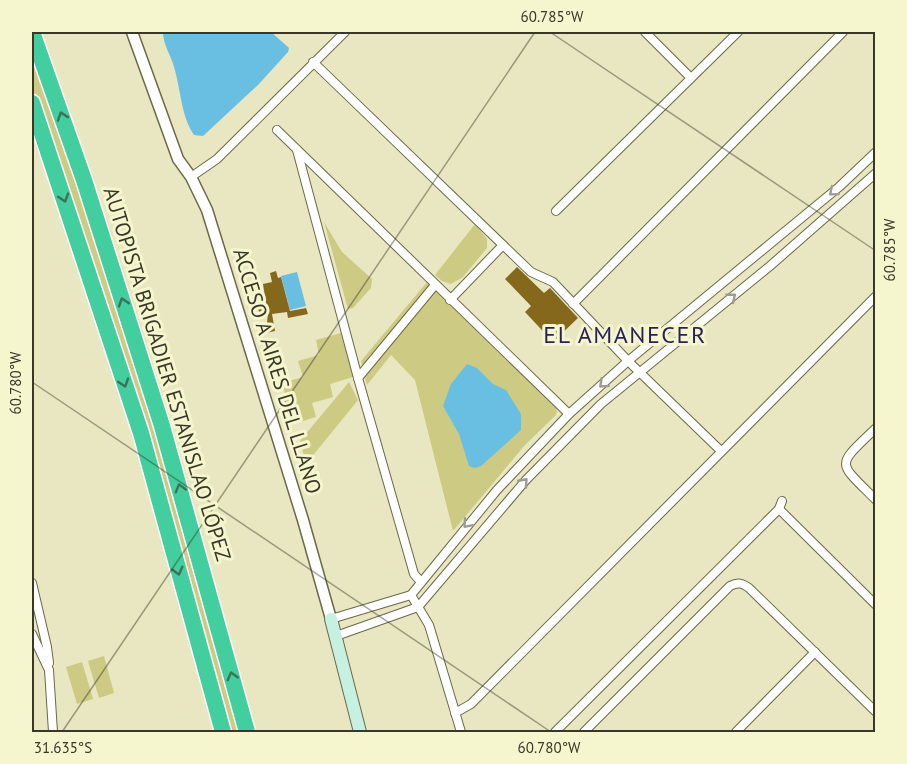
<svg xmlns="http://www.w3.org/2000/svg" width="907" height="764" viewBox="0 0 907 764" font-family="'PT Sans',sans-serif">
<rect width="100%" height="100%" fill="#e8e7c1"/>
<g fill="#cdca83">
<polygon points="32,32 247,732 223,732 141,433 32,103"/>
<polygon points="324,222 342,252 372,279 371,288 353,308 348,309"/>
<polygon points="475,224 487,239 487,248 463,277 451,284 442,281 435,275"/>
<polygon points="427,282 557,409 556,415 525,445 453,531 415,380 391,355 367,385 361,361"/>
<polygon points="341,333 353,377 330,384 333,397 312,403 316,417 293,424 282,383 303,377 298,361 319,355 316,340"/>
<polygon points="349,382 358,400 306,464 300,441"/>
<polygon points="104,656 114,693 99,698 88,661"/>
<polygon points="82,662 93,699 77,704 66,667"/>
</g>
<g fill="#68bfe2">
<path d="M 163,32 L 271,32 L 289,48 L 288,52 L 258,85 L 203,136 L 194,135 C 181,116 181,90 174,67 C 171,55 163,45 163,32 Z"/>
<polygon points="297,272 306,306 290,310 281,276"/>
<polygon points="467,364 477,368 493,384 506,390 521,414 521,430 481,466 475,468 469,466 459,434 443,406 451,384"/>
</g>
<g fill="#85681c">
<polygon points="517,267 544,293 550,288 578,318 553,342 525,312 531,306 505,279"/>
<polygon points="276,271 278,278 281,277 290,311 306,308 308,314 288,318 287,312 272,314 275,331 266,333 268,313 260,315 257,305 266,303 263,284 272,282 270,273"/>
</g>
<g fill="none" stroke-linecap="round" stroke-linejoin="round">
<defs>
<g id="minor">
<polyline points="645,32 691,78"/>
<polyline points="313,62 531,272 553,282 628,361 721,451"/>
<polyline points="277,130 569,414"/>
<polyline points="297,150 358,378 414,574 421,582"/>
<polyline points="191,177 217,159 345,32"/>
<polyline points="556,211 738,32"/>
<polyline points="450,300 503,245"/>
<polyline points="573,304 843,32"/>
<polyline points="358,378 435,285"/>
<path d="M 876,428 C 836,467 836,460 876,500"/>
<polyline points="779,509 876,605"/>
<polyline points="32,583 47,647 49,663"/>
<polyline points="411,595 429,625 461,732"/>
<polyline points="331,619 411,595 497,490 569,414 628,361 839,187 876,152"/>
<polyline points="32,634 49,670 53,732"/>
<polyline points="336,636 418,607 526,480 601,404 770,266 876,173"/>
<polyline points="455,713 471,704 876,296"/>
<polyline points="555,732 779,509 782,501"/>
<path d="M 584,732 L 730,586 C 738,582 742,583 749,588 L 876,712"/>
<polyline points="736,732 815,652"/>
</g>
<polyline id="tertiary" points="132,32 178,159 191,177 207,210 303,520 331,619"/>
<polyline id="secondary" points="331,619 360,732"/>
<g id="motorway">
<polyline points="32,32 84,180 162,426 247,732"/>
<polyline points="32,103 141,433 223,732"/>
</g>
</defs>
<use href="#minor" stroke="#6a6947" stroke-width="10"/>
<use href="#tertiary" stroke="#6a6947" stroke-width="13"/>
<use href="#secondary" stroke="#6a6947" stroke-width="14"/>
<use href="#motorway" stroke="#fff" stroke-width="19"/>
<use href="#minor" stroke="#fff" stroke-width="8"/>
<use href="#tertiary" stroke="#fff" stroke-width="10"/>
<use href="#secondary" stroke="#c6f0e2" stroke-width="12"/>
<use href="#motorway" stroke="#42ce9f" stroke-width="16"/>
</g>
<defs><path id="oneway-chevron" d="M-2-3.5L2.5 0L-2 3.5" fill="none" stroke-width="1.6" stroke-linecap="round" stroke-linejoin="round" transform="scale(1.5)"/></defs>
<g stroke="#3c7358">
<use href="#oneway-chevron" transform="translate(62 116) rotate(-109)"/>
<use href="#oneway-chevron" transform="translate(64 198) rotate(72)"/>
<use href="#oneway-chevron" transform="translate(123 302) rotate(-108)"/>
<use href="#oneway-chevron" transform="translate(124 383) rotate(72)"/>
<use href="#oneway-chevron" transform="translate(180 488) rotate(-106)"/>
<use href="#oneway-chevron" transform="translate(178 571) rotate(75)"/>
<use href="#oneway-chevron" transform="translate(232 676) rotate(-105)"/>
</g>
<g stroke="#9c9b94">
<use href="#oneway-chevron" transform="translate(833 192) rotate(140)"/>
<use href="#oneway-chevron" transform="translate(732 297) rotate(-39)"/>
<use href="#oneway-chevron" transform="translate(603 384) rotate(138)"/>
<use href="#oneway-chevron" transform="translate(524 482) rotate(-48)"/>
<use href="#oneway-chevron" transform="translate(467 524) rotate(131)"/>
</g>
<path fill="none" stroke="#383728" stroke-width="1.5" stroke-opacity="0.45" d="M 550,32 L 876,251M 32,382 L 551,732M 62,732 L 535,32"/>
<g text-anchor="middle" stroke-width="6" stroke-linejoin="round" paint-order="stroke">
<g font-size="21" fill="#383728" stroke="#f5f5ce">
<text transform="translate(277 371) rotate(73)" y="7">ACCESO A AIRES DEL LLANO</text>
<text transform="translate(167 374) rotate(73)" y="7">AUTOPISTA BRIGADIER ESTANISLAO LÓPEZ</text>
</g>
<g font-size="24" letter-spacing="1.5" fill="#291f59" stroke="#f5f5ce">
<text x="625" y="343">EL AMANECER</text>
</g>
</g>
<rect width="907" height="764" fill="none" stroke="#f5f5ce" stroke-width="66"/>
<rect x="33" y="33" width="841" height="698" fill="none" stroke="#383728" stroke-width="2"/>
<g font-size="15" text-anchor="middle" fill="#383728">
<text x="552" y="22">60.785°W</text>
<text transform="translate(890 250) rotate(-90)" y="5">60.785°W</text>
<text transform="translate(16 383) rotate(-90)" y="5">60.780°W</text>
<text x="63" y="753">31.635°S</text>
<text x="549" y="753">60.780°W</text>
</g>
</svg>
